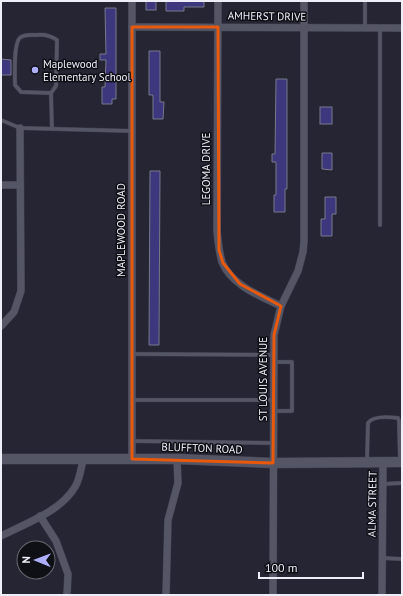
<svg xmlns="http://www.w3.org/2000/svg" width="403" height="596" viewBox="0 0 403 596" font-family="'PT Sans',sans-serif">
<rect width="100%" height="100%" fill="#252534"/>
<g fill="#3d387d" stroke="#777889">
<rect x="146" y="1" width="10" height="9"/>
<polygon points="166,1 204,1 204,7 184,7 184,11 166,11"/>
<polygon points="105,8 116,8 116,99 112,99 112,104 102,104 102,87 105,87 106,60 100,60 100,54 106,54"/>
<polygon points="149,51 160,51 160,102 164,102 163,119 153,119 153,95 149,95"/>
<polygon points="1,59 11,60 11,75 1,75"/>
<polygon points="276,79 287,79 287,189 285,189 285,212 274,212 274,195 276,195 276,162 272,162 272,154 275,154"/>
<rect x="320" y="107" width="12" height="17"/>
<polygon points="322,153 332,153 332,170 322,169"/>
<polygon points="150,171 160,171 159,345 149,345"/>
<polygon points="325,197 336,197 336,214 332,214 332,236 321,236 321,219 325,219"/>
</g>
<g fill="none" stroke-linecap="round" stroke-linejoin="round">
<defs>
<g id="service">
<polyline points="365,28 365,1"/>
<polyline points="380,28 380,225"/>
<path d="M 51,93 L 21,92 L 15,85 C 15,76 13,41 21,37 C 25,34 31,35 36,35 C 44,34 50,35 57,40 L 56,86 L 51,93 L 52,129"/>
<polyline points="1,120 20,128 132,131"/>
<polyline points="132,354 274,355"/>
<polyline points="132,400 274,400"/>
<polyline points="274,411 292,411 292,362 274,362"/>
<polyline points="132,441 273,443"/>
<path d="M 367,461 L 368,423 C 373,415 390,417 398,418 L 399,421 L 400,460"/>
<polyline points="383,484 402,483"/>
<polyline points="382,558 402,559"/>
</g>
<g id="minor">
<polyline points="132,1 132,459"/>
<path d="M 218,1 L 217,231 C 218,241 219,252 222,262 C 231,285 260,296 281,306"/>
<polyline points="132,27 402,28"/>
<polyline points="1,185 20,185"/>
<polyline points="1,326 14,312 21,291 20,128"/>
<polyline points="40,516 56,541 68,574 67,595"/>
<path d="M 1,536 C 26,523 60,512 75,487 C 80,479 81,468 83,460"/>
<polyline points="166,595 168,520 178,483 177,459"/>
<polyline points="273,595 274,335 281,306 298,271 303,252 304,241 304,1"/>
<polyline points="382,595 383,462"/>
</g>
<polyline id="secondary" points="1,459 177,459 273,463 402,462"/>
</defs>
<use href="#service" stroke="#3f3f4c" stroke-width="4.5"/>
<use href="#minor" stroke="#3f3f4c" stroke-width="8"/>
<use href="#secondary" stroke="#3f3f4c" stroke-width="11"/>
<use href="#service" stroke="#545565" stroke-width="3.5"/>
<use href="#minor" stroke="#545565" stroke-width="7"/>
<use href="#secondary" stroke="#545565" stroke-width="10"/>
</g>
<path fill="none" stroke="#e8590c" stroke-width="3" stroke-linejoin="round" d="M 132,27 L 218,27 L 219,250 L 223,263 L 240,284 L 281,306 L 274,335 L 273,463 L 132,459 Z"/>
<circle fill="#adaffb" stroke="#0f0f16" stroke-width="1.5" cx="35" cy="70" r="4"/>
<g text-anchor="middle" stroke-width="3" stroke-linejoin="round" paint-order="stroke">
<g font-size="11" fill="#edeef8" stroke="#0f0f16">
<text transform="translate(267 16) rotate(1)" y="4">AMHERST DRIVE</text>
<text transform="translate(206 169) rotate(-90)" y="4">LEGOMA DRIVE</text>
<text transform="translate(121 230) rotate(-90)" y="4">MAPLEWOOD ROAD</text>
<text transform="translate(263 379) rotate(-90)" y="4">ST LOUIS AVENUE</text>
<text transform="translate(202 448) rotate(2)" y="4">BLUFFTON ROAD</text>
<text transform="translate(372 504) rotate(-89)" y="4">ALMA STREET</text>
</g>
<g font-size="11" fill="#edeef8" stroke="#0f0f16" text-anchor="start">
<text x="43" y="68">Maplewood<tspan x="43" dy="13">Elementary School</tspan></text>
</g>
</g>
<rect width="403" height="596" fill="none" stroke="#edeef8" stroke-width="4"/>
<g transform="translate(36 560) rotate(271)"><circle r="19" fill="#0f0f16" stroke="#686870"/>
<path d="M0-3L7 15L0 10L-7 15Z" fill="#adaffb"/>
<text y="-6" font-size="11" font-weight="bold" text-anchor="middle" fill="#edeef8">N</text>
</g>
<path d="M259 572v6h104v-6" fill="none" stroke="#edeef8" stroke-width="2"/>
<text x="265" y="572" font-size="12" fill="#edeef8" stroke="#0f0f16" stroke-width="3" paint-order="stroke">100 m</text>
</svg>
